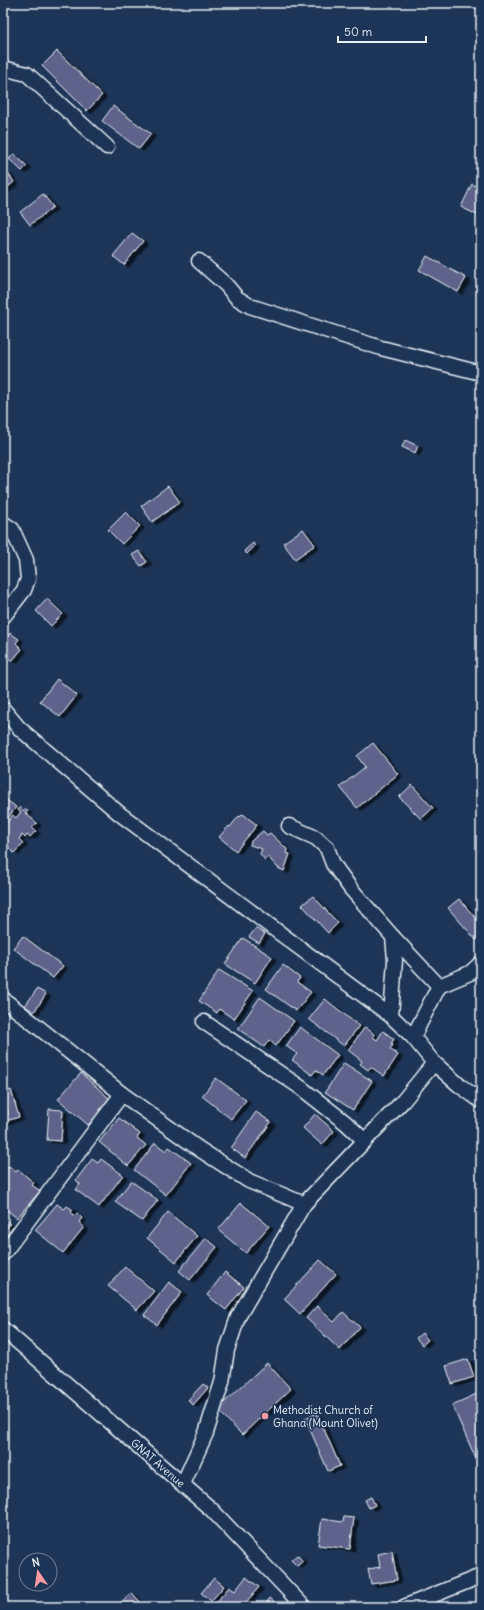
<svg xmlns="http://www.w3.org/2000/svg" width="484" height="1610" viewBox="0 0 484 1610" font-family="Delius,sans-serif">
<defs>
<filter id="shadow"><feDropShadow dx="4.5" dy="2.5" stdDeviation="0" flood-color="#0009"/></filter>
</defs>
<rect width="100%" height="100%" fill="#1d3557"/>
<filter id="ink" filterUnits="userSpaceOnUse"><feTurbulence type="fractalNoise" baseFrequency=".025" numOctaves="2"/><feDisplacementMap in="SourceGraphic" scale="8" xChannelSelector="R" yChannelSelector="G"/><feConvolveMatrix kernelMatrix="1 2 1 2 8 2 1 2 1" color-interpolation-filters="sRGB"/></filter>
<g filter="url(#ink)">
<g fill="#5e648b" stroke="#e8f1f8" filter="url(#shadow)">
<polygon points="57,51 102,95 87,111 42,66"/>
<polygon points="113,106 151,134 139,149 102,121"/>
<polygon points="14,154 27,166 22,171 9,159"/>
<polygon points="7,172 14,182 3,191 3,176"/>
<polygon points="472,184 480,188 481,187 481,217 461,207"/>
<polygon points="43,194 53,207 30,225 20,212"/>
<polygon points="132,233 143,241 124,265 113,256"/>
<polygon points="427,256 466,278 458,292 419,270"/>
<polygon points="405,440 418,446 415,453 402,447"/>
<polygon points="168,486 180,502 152,522 141,506"/>
<polygon points="126,512 140,526 122,544 108,530"/>
<polygon points="303,529 315,545 295,559 283,543"/>
<polygon points="253,543 255,546 247,554 244,551"/>
<polygon points="139,551 147,562 141,566 132,555"/>
<polygon points="47,599 63,614 51,626 36,611"/>
<polygon points="3,632 8,636 10,633 19,639 16,643 22,649 12,661 3,654 5,650 3,649"/>
<polygon points="57,679 77,695 60,717 40,701"/>
<polygon points="373,743 398,774 357,808 340,787 365,767 357,756"/>
<polygon points="412,785 433,808 421,819 399,797"/>
<polygon points="3,797 16,807 3,825"/>
<polygon points="20,807 24,811 26,809 28,811 25,813 37,823 32,828 36,831 30,837 27,835 25,838 22,835 19,839 23,843 14,853 8,847 9,846 3,843 3,830 6,826 5,825 13,815 16,818 21,812 18,810"/>
<polygon points="243,814 257,825 236,851 219,837 229,826 230,827 239,816 240,817"/>
<polygon points="263,831 267,835 270,833 287,849 286,853 290,854 284,871 278,868 268,857 265,860 260,854 262,849 250,845 251,841"/>
<polygon points="313,896 338,923 328,933 302,905"/>
<polygon points="459,899 481,924 481,937 476,940 448,908"/>
<polygon points="256,928 265,934 259,943 249,937"/>
<polygon points="23,936 63,966 53,978 13,948"/>
<polygon points="243,938 272,957 255,983 225,964"/>
<polygon points="283,965 300,978 297,982 311,992 296,1011 266,989"/>
<polygon points="219,970 253,991 234,1019 219,1009 217,1013 199,1001"/>
<polygon points="37,989 46,994 34,1012 25,1006"/>
<polygon points="260,997 294,1021 276,1046 269,1040 264,1047 238,1029"/>
<polygon points="325,999 359,1026 344,1046 309,1019"/>
<polygon points="300,1027 338,1055 323,1075 316,1070 312,1075 292,1060 297,1054 286,1046"/>
<polygon points="365,1027 374,1034 373,1037 377,1040 383,1031 394,1039 391,1044 393,1045 390,1049 398,1055 384,1076 371,1067 368,1070 360,1064 362,1061 348,1050"/>
<polygon points="344,1063 372,1081 353,1110 325,1092"/>
<polygon points="81,1073 111,1100 88,1125 58,1099"/>
<polygon points="216,1078 246,1100 231,1119 202,1096"/>
<polygon points="11,1090 19,1117 3,1122 3,1115 3,1116 8,1115 7,1110 3,1111 3,1092"/>
<polygon points="49,1109 63,1110 61,1141 47,1140"/>
<polygon points="256,1112 271,1122 245,1158 231,1148"/>
<polygon points="315,1114 334,1131 322,1145 303,1128"/>
<polygon points="119,1118 140,1134 137,1138 146,1145 128,1166 99,1142"/>
<polygon points="155,1143 166,1151 169,1147 191,1163 166,1195 134,1170"/>
<polygon points="92,1159 98,1163 101,1159 123,1175 99,1207 76,1190 80,1184 76,1180"/>
<polygon points="9,1166 16,1172 18,1169 34,1183 32,1185 40,1191 17,1218 3,1207 3,1173"/>
<polygon points="131,1181 158,1200 142,1221 115,1202"/>
<polygon points="241,1203 269,1226 246,1253 218,1230"/>
<polygon points="57,1204 64,1209 67,1206 73,1210 71,1212 75,1216 77,1213 82,1218 79,1222 84,1227 63,1253 35,1230"/>
<polygon points="168,1212 197,1236 176,1262 147,1238"/>
<polygon points="3,1218 10,1224 3,1232"/>
<polygon points="206,1238 217,1247 190,1280 179,1271"/>
<polygon points="320,1260 336,1274 300,1314 284,1299"/>
<polygon points="125,1267 154,1291 137,1310 108,1286"/>
<polygon points="225,1272 244,1287 226,1310 207,1295"/>
<polygon points="169,1282 182,1292 157,1325 144,1315"/>
<polygon points="317,1306 334,1322 343,1312 360,1327 340,1350 306,1318"/>
<polygon points="422,1333 428,1340 422,1345 416,1338"/>
<polygon points="468,1359 474,1377 452,1384 446,1366"/>
<polygon points="267,1363 291,1389 242,1435 217,1409"/>
<polygon points="203,1384 208,1388 193,1405 188,1400"/>
<polygon points="481,1392 481,1411 476,1413 481,1425 481,1470 452,1405"/>
<polygon points="317,1413 340,1466 328,1471 305,1418"/>
<polygon points="371,1497 375,1505 369,1508 365,1500"/>
<polygon points="344,1517 354,1518 350,1549 318,1545 322,1519 343,1522"/>
<polygon points="392,1551 397,1580 371,1584 368,1569 380,1567 378,1554"/>
<polygon points="297,1555 303,1561 297,1566 291,1560"/>
<polygon points="246,1577 259,1587 242,1607 219,1607 215,1604 229,1587 235,1591"/>
<polygon points="214,1578 224,1586 211,1601 201,1593"/>
<polygon points="132,1593 144,1606 142,1607 115,1607"/>
<polygon points="270,1598 278,1605 276,1607 273,1607 267,1602"/>
</g>
<g fill="none" stroke-linecap="round" stroke-linejoin="round">
<defs>
<g id="minor">
<polyline points="3,68 27,74 107,147"/>
<polyline points="199,261 226,285 237,298 250,306 381,348 481,373"/>
<polyline points="3,523 12,529 26,560 28,579 24,590 3,617"/>
<polyline points="3,709 19,728 120,814 391,1016 413,1037 434,1063 403,1101 304,1204 238,1317 227,1350 222,1382 206,1433 183,1484"/>
<polyline points="289,826 316,838 327,848 333,864 351,889 393,937 439,986 413,1037"/>
<polyline points="439,986 470,973 481,963"/>
<polyline points="3,999 122,1094 199,1149 249,1181 304,1204"/>
<polyline points="391,1016 395,960 393,937"/>
<polyline points="204,1022 300,1087 346,1123 365,1141"/>
<polyline points="434,1063 459,1085 481,1101"/>
<polyline points="3,1254 122,1094"/>
<polyline points="3,1329 212,1510 304,1607"/>
<polyline points="404,1607 481,1576"/>
</g>
</defs>
<use href="#minor" stroke="#e8f1f8" stroke-width="17"/>
<use href="#minor" stroke="#1d3557" stroke-width="14"/>
</g>
</g>
<circle fill="#ff9aa2" stroke="#1d3557" stroke-width="1.5" cx="265" cy="1416" r="4"/>
<g text-anchor="middle" stroke-width="3" stroke-linejoin="round" paint-order="stroke">
<g font-size="11" fill="#e8f1f8" stroke="#1d3557" text-anchor="start">
<text x="273" y="1414">Methodist Church of<tspan x="273" dy="13">Ghana (Mount Olivet)</tspan></text>
</g>
<g font-size="11" fill="#e8f1f8" stroke="#1d3557">
<text transform="translate(158 1463) rotate(41)" y="4">GNAT Avenue</text>
</g>
</g>
<rect width="484" height="1610" fill="none" stroke="#1d3557" stroke-width="16"/>
<rect x="8" y="8" width="468" height="1594" fill="none" stroke="#e8f1f8" stroke-width="1.5" filter="url(#ink)"/>
<g transform="translate(38 1572) rotate(347)"><circle r="19" fill="#1d3557" stroke="#6e8097"/>
<path d="M0-3L7 15L0 10L-7 15Z" fill="#ff9aa2"/>
<text y="-6" font-size="11" font-weight="bold" text-anchor="middle" fill="#e8f1f8">N</text>
</g>
<path d="M338 36v6h88v-6" fill="none" stroke="#e8f1f8" stroke-width="2"/>
<text x="344" y="36" font-size="12" fill="#e8f1f8" stroke="#1d3557" stroke-width="3" paint-order="stroke">50 m</text>
</svg>
